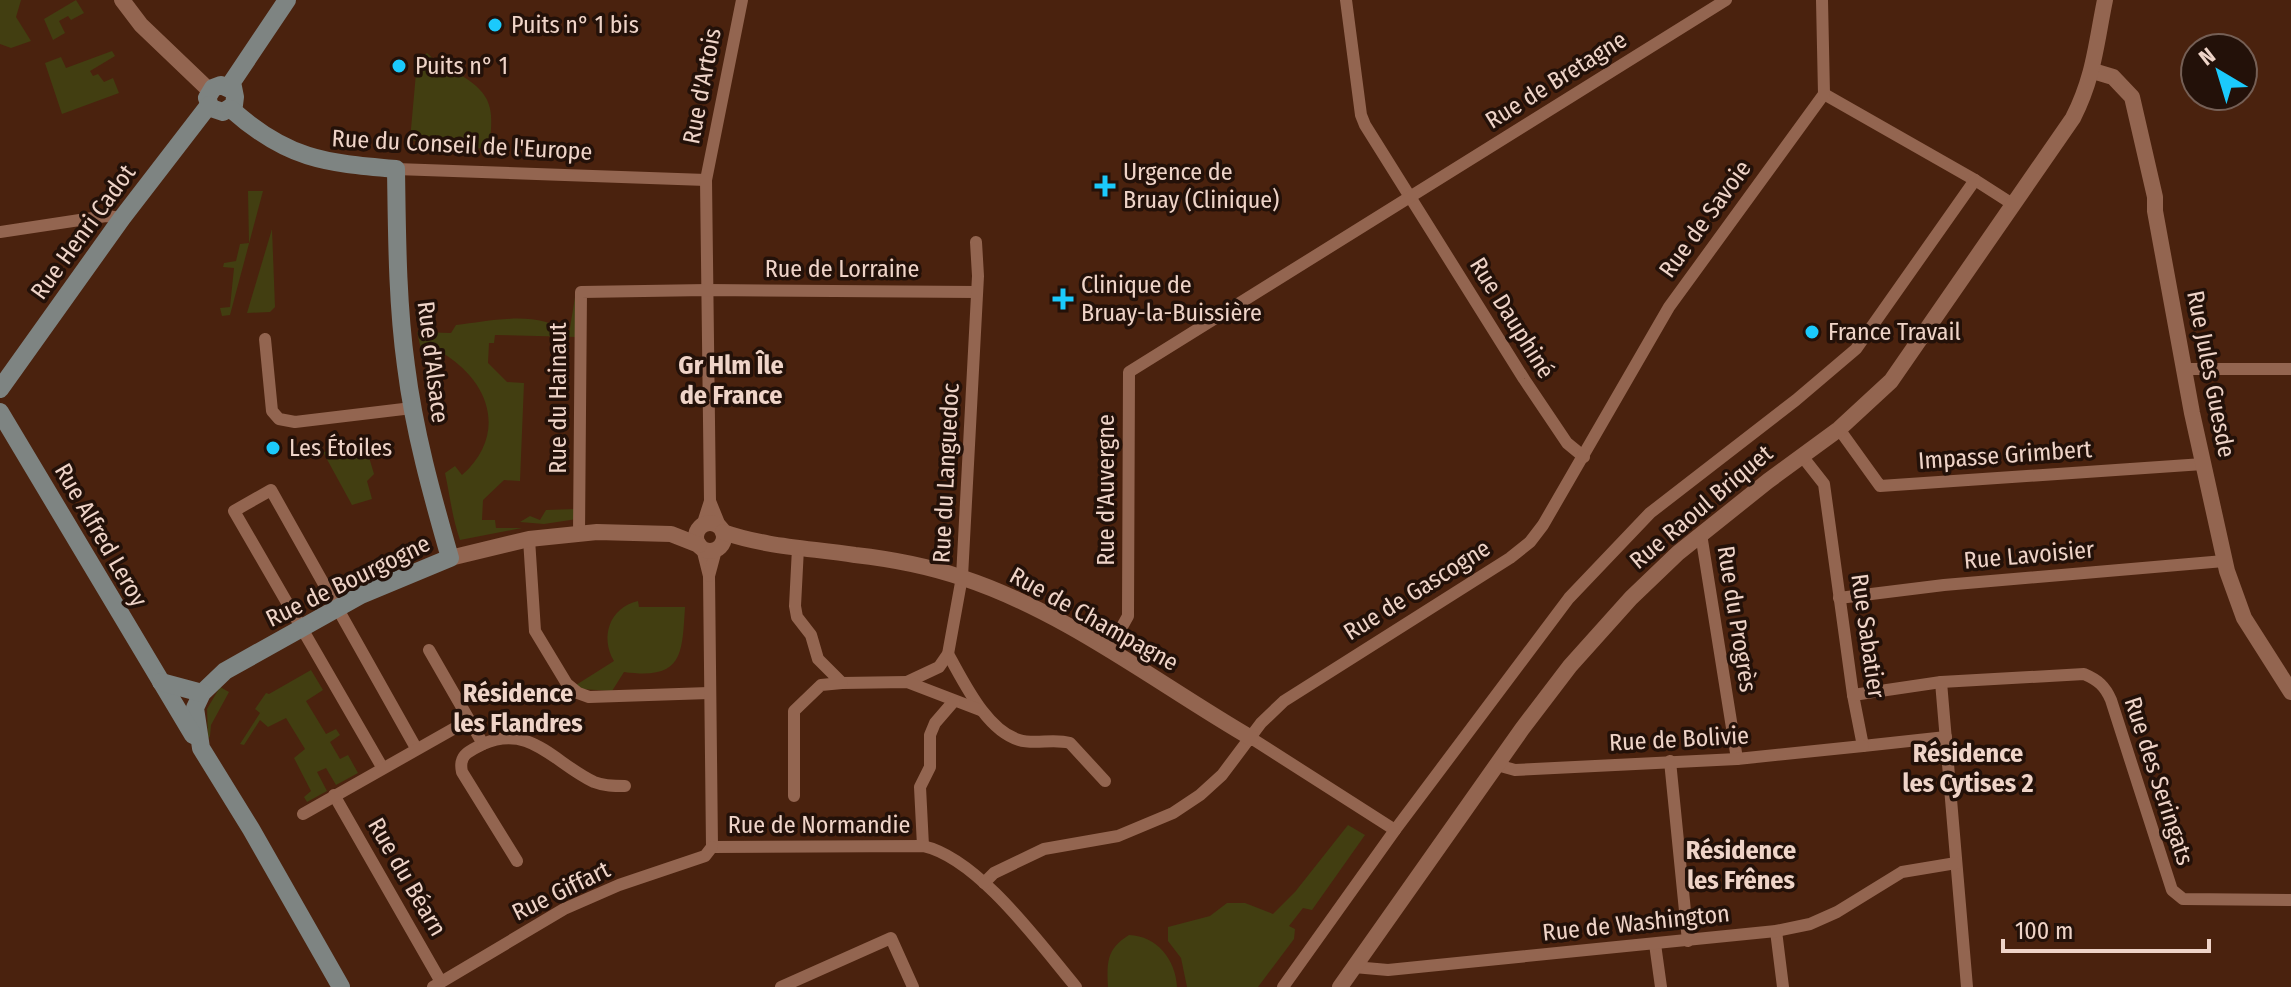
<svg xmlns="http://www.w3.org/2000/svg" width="2291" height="987" viewBox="0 0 2291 987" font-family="'Fira Sans Condensed',sans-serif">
<rect width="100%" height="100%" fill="#4a220e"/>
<g fill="#423e11">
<polygon points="0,0 21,0 16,17 31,41 11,48 0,44"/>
<polygon points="76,0 84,13 71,20 68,16 59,21 65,33 53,40 44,19"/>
<polygon points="112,51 115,56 90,71 93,76 98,74 104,82 113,78 119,93 62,114 45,63 61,57 66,68"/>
<path d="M 427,53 L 447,72 C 458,72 463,76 471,82 C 497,101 491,120 490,149 L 456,147 L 455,154 L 415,153 L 416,141 L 410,140 L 417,62 Z"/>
<polygon points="248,191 263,191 230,315 222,316 220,308 230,307 234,268 223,267 224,263 236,261 240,244 249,243"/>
<polygon points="272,229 275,307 270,312 247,313"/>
<path d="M 575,297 L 576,337 L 495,335 L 494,343 L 489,343 L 488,363 L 507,382 L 524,383 L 520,481 L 504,480 L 483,500 L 482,520 L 495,520 L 496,528 L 522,528 L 460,540 C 452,517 450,496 445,473 L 455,466 L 462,475 C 507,435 491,383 444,354 L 441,359 L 423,358 L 417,332 L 451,333 L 456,325 C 492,321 539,309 569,334 Z"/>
<polygon points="366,447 374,474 367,481 372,499 352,505 323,452"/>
<polygon points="577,509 577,519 544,524 520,522 530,516 540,520 546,510"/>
<path d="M 638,601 L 639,607 L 685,607 C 682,655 683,680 624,672 L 612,691 L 581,689 L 576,685 L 614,661 C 600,637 609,608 638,601 Z"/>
<polygon points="311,670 323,690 306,701 326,734 336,729 340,735 330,742 340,759 348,755 358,773 336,785 326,768 317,772 327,791 307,802 304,797 311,791 294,758 305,749 286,718 268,727 260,720 244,745 240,744 260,713 255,709 266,693 269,694"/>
<polygon points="220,687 229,692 211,725 210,736 208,739 207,709"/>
<polygon points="1348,825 1365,835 1312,910 1303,908 1289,926 1295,929 1294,939 1258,987 1187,987 1181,958 1168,941 1168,927 1210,916 1227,903 1245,903 1273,914 1295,892"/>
<path d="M 1129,935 C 1157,936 1176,960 1177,987 L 1108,987 C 1107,963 1106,949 1129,935 Z"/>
</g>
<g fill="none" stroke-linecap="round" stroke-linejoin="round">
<g stroke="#936550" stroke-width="12">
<polyline points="1346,0 1361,115 1365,125 1524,379 1567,443 1584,457"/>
<polyline points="1824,94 1975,180 2014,205"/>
<polyline points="396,169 706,180"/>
<polyline points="0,232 106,216 122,218"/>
<polyline points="265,339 272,411 279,419 295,422 412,408"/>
<polyline points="2184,369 2291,369"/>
<polyline points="1839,429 1880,486 2203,464"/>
<polyline points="1802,456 1824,484 1853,695 1863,746 1946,737"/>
<polyline points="710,501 721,528"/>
<polyline points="702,526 710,501 706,180 742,0"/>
<polyline points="579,534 581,292 707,290 977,292"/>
<polyline points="1701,534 1737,759"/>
<polyline points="529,539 535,631 567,684 578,693 589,697 709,693"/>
<polyline points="702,548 709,576 712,847"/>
<polyline points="709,576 716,550"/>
<polyline points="1839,598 1944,585 2224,561"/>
<path d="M 429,650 L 483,744 C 470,751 458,754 462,772 L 517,861"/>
<polyline points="1109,650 1128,616 1129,372 1726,0"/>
<path d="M 948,654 C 964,682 986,730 1019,740 C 1035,745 1053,738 1070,743 L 1105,781"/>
<polyline points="907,682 939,667 948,654 962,577 978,276 976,242"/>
<polyline points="1941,682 1967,987"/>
<polyline points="842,683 907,682 980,710"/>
<path d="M 1853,695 L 1941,682 L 2084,674 C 2098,680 2105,686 2111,700 L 2172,890 L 2183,899 L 2291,900"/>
<polyline points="1251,738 1395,830"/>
<path d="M 483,744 C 530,723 554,763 594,782 C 604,786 614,786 625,786"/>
<polyline points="1670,761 1688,941"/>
<polyline points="1497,765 1515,770 1737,759 1863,746"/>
<polyline points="382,767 234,511 271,490 416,748"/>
<polyline points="334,795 441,982"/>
<polyline points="794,796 794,711 821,685 842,683 818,659 811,635 797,617 795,606 798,548"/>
<polyline points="303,814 469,720"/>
<polyline points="923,846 920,787 930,767 930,735 935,723 954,701"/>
<path d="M 712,847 L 923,846 C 978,858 1040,944 1076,987"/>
<polyline points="984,883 994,873 1044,849 1118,836 1173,813 1200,795 1222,775 1261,723 1284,701 1510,558 1530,542 1543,525 1669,307 1824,94 1822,0"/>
<polyline points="1776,931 1783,987"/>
<polyline points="1655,944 1661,987"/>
<polyline points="1354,967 1388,970 1776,931 1810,924 1837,912 1902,872 1956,863"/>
<polyline points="433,987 564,909 619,885 705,856 712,847"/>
<polyline points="781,987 891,938 913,987"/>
<polyline points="1283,987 1395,830 1569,598 1650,513 1796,400 1856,349 1975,180"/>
</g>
<g stroke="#936550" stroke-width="16">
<polyline points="122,0 141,25 210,91"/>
<polyline points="2093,71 2113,77 2132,97 2155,197 2155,211 2192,413 2227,571 2244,618 2291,692"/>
<circle cx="710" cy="537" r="14"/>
<path d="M 723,532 C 766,547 810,548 855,555 C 891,559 928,566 963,578 C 1066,612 1158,684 1251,738"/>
<polyline points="450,558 529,539 597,532 671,534 699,545"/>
<path d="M 1340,987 L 1522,729 L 1570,666 L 1631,598 L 1678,553 L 1768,481 L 1839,429 L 1891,381 L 2073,118 C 2094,77 2096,44 2105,0"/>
</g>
<g stroke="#7e8482" stroke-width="18">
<polyline points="232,90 221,85 213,88 207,98 211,108 223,112 234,105 235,97 232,82 287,0"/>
<path d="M 231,109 C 287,159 324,163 396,169 C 397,234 397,301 406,366 C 414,431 432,495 450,558 L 361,595 L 225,671 L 202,693 L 195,708 L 201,748 L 251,829 L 341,987"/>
<polyline points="0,389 122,218 209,105"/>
<polyline points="0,412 193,735"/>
<polyline points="161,682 202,693"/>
</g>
</g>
<g fill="#1bcafc" stroke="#231109" stroke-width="3">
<circle cx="495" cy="25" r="8"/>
<circle cx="399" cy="66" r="8"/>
<path d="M1101 174h8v8h8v8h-8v8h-8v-8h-8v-8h8z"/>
<path d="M1059 287h8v8h8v8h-8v8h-8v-8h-8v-8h8z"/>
<circle cx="1812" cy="332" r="8"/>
<circle cx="273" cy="448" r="8"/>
</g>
<g text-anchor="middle" stroke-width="7" stroke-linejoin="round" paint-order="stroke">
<g font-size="24" fill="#efd4c8" stroke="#231109" text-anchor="start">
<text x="511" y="33">Puits n° 1 bis</text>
<text x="415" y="74">Puits n° 1</text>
<text x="1123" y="180">Urgence de<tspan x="1123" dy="28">Bruay (Clinique)</tspan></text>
<text x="1081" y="293">Clinique de<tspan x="1081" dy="28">Bruay-la-Buissière</tspan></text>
<text x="1828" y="340">France Travail</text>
<text x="289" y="456">Les Étoiles</text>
</g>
<g font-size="24" fill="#efd4c8" stroke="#231109">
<text transform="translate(1556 80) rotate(-32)" y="8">Rue de Bretagne</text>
<text transform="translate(702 86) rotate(-79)" y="8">Rue d'Artois</text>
<text transform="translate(462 145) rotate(3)" y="8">Rue du Conseil de l'Europe</text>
<text transform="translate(1705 219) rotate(-54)" y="8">Rue de Savoie</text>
<text transform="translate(83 232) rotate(-54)" y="8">Rue Henri Cadot</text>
<text x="842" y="277">Rue de Lorraine</text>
<text transform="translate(1512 318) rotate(58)" y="8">Rue Dauphiné</text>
<text transform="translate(433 362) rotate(83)" y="8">Rue d'Alsace</text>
<text transform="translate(2211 374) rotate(79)" y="8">Rue Jules Guesde</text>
<text transform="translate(558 398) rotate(-90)" y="8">Rue du Hainaut</text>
<text transform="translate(2005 455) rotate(-4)" y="8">Impasse Grimbert</text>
<text transform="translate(946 473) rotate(-87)" y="8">Rue du Languedoc</text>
<text transform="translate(1106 490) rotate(-90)" y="8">Rue d'Auvergne</text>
<text transform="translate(1701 507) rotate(-40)" y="8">Rue Raoul Briquet</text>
<text transform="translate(101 535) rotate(60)" y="8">Rue Alfred Leroy</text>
<text transform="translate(2029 555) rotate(-5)" y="8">Rue Lavoisier</text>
<text transform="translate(348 581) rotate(-26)" y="8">Rue de Bourgogne</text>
<text transform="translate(1417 590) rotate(-32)" y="8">Rue de Gascogne</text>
<text transform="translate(1094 619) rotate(29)" y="8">Rue de Champagne</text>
<text transform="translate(1737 619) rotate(81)" y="8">Rue du Progrès</text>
<text transform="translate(1868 636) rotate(82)" y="8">Rue Sabatier</text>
<text transform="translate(1679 739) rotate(-3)" y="8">Rue de Bolivie</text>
<text transform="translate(2159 781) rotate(72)" y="8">Rue des Seringats</text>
<text x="819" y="833">Rue de Normandie</text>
<text transform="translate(407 877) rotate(60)" y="8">Rue du Béarn</text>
<text transform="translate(561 891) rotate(-26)" y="8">Rue Giffart</text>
<text transform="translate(1636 923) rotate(-6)" y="8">Rue de Washington</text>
</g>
<g font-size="26" font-weight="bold" fill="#efd4c8" stroke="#231109">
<text x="731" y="374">Gr Hlm Île<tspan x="731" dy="30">de France</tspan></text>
<text x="518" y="702">Résidence<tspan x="518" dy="30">les Flandres</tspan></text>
<text x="1968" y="762">Résidence<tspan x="1968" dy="30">les Cytises 2</tspan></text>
<text x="1741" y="859">Résidence<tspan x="1741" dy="30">les Frênes</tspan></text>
</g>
</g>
<g transform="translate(2219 72) rotate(322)"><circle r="38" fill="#231109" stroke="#755f55" stroke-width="2"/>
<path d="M0-6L14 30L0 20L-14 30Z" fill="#1bcafc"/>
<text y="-12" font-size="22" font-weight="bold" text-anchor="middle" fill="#efd4c8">N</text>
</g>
<path d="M2003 939v12h206v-12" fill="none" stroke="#efd4c8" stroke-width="4"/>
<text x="2015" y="939" font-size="24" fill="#efd4c8" stroke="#231109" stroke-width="6" paint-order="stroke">100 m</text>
</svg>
